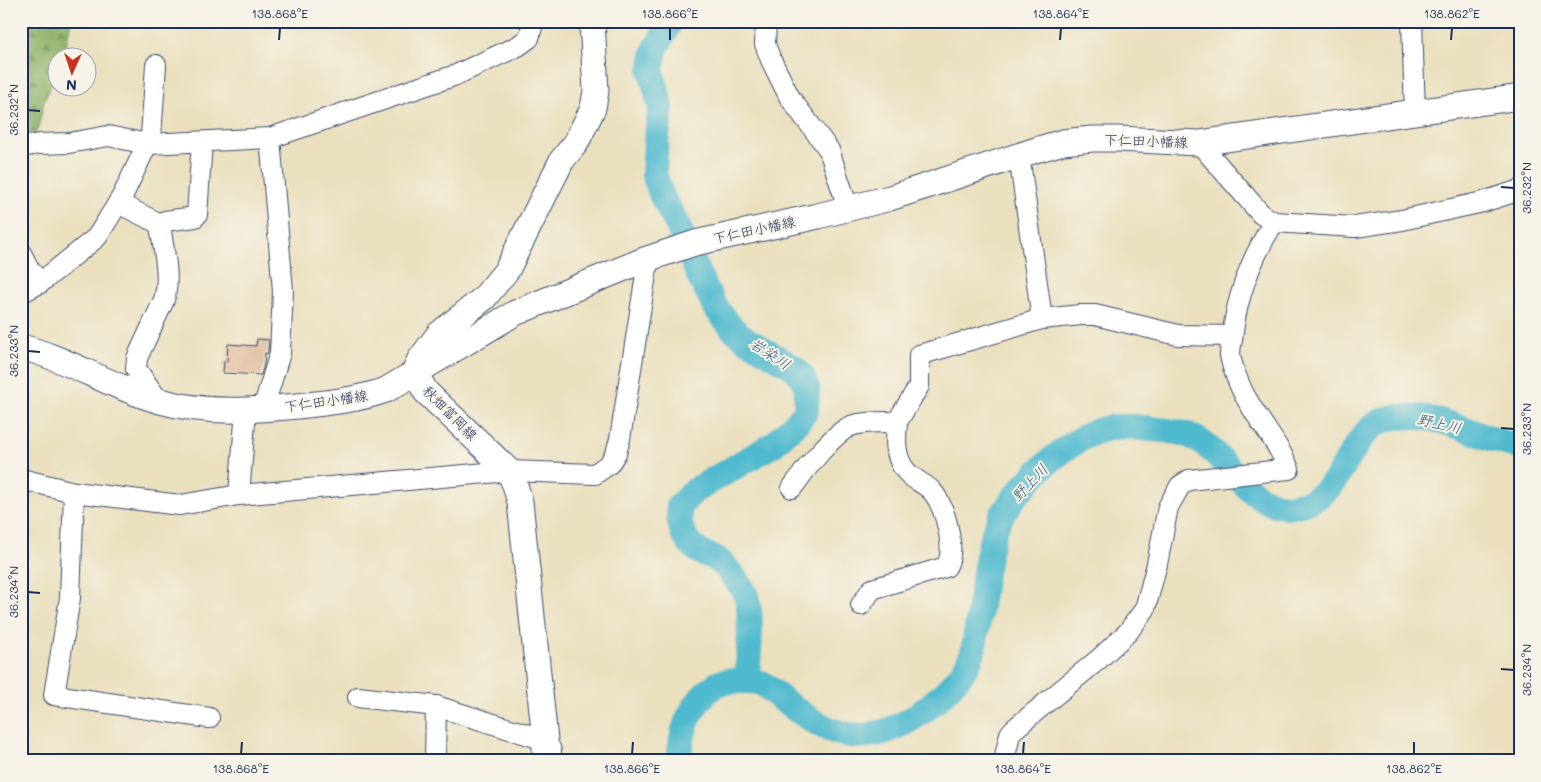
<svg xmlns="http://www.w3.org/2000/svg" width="1541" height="782" viewBox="0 0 1541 782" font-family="Mali,'Klee One',sans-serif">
<defs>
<pattern id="forest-firs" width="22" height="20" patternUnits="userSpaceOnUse" patternTransform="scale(1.25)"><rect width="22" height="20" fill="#8cb065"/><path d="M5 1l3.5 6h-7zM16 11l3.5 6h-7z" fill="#729056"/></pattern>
</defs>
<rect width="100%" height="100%" fill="#f7f3e8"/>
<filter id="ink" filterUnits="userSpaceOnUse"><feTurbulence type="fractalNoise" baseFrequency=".02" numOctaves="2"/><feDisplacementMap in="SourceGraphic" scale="10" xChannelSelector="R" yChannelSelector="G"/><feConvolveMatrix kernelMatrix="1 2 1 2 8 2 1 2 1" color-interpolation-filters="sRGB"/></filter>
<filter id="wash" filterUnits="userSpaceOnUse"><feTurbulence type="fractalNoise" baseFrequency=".0096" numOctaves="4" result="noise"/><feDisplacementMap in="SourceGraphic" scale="20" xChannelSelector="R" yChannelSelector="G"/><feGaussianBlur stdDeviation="1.12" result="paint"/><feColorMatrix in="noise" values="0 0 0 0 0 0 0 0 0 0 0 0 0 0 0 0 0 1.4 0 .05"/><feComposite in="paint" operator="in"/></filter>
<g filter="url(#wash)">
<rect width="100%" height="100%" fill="#eae0be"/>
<polygon fill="url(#forest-firs)" stroke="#547062" points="21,21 71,21 64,56 63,57 58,58 57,71 44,102 38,129 21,151"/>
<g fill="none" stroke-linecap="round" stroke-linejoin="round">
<g stroke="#50b9ce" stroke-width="26">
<path d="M 671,21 L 655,50 L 651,70 L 661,108 L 656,142 L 654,174 L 662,196 L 678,226 L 699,276 L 716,308 L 732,328 L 747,340 L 793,367 L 802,376 L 807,389 L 806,411 L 799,420 L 774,444 L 694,491 L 679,506 C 678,523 683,539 697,550 C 703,555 712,556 718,560 C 726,566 740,584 745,593 C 754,610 748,660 747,681"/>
<path d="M 678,761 C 681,750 681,737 685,727 C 690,711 702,694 716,685 C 722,681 731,681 738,681 C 745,681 755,681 761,683 C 769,687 777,696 784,701 C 824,730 852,749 901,725 C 926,712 960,683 971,657 C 975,648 975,637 977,628 C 982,598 984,566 993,536 C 1002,502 1050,456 1081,439 C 1101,427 1119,425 1142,428 C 1157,430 1173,430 1188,435 C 1225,449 1244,503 1285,506 C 1290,507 1296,505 1302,504 C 1350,492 1347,423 1396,417 C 1440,412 1479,438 1520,447"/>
</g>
</g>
<g id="blocks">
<polygon fill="#deb595" points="257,339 269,340 268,351 267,354 265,353 264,364 261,375 223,373 224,361 227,362 228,344 256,346"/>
</g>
</g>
<g filter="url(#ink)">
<use href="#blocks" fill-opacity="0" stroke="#3a4a6c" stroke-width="1"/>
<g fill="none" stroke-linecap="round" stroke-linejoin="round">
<defs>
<g id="minor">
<polyline points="766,21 765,44 771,60 790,98 829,150 848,208"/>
<polyline points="1412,21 1415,113"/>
<polyline points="1199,143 1261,214 1274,222 1355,227 1402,220 1483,202 1520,190"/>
<polyline points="21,147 39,144 69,143 108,136 148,144 270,138 456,75 518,46 529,38 532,27 529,21"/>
<polyline points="118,203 160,224"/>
<polyline points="21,253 29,269 40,283"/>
<polyline points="21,293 40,283 97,237 123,195 151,136 156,65"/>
<polyline points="1042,319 1081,315 1095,315 1178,335 1232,336"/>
<path d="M 159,401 L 136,369 L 137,358 L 164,300 C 171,276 163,249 160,224 L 165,221 L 195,217 L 197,215 L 202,142"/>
<polyline points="263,409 280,353 283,291 270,138"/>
<polyline points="21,479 74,492 180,505 239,495 509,471 595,474 609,464 616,453 620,439 647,268 644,260"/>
<path d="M 792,488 C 803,472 836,429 854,425 C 867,421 883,422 897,422 L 919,386 L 919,355 L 1042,319 L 1019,155"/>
<polyline points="74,492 70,598 54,695 209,718"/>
<polyline points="239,495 246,410"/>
<path d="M 861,605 L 872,589 L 946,567 C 957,550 945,506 932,491 C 922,481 911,480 903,467 C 894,453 896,437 897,422"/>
<polyline points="358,697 436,706 545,740 550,748 551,751"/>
<polyline points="435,761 436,706"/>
<path d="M 1004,761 L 1010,734 L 1013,730 L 1099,659 L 1128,632 L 1145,609 L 1157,564 L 1168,507 L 1180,486 L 1189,480 L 1289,469 C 1278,442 1261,425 1248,401 C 1241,390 1232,368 1230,355 C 1230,350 1231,344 1232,340 C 1236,298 1252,257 1274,222"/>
</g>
<g id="major">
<path d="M 21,347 C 69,359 112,388 160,401 C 208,415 258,410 307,405 C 334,402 360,399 386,390 L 515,313 L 644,260 L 695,243 L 818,216 L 890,198 L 1039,149 L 1063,142 L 1092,139 L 1118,139 L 1199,143 L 1520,97"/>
<polyline points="416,369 419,361 439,334 484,298 507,270 562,160 576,143 593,108 596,91 592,21"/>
<polyline points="415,373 426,392 509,471 515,485 520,502 545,740 545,761"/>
</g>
</defs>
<use href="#minor" stroke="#3a4a6c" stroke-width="22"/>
<use href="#major" stroke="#3a4a6c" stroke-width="27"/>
<use href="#minor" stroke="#fff" stroke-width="20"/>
<use href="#major" stroke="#fff" stroke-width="25"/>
</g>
</g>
<path fill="none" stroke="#1b2f5e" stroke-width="2" d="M 279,40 L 280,28M 670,40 L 670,28M 1060,40 L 1061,28M 1451,40 L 1452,28M 28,110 L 40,111M 1501,187 L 1514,188M 28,351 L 40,352M 1501,428 L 1514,429M 28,592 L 40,593M 1501,669 L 1514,670M 241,754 L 242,742M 632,754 L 633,742M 1023,754 L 1024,742M 1414,754 L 1414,742"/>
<g text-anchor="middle" stroke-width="4" stroke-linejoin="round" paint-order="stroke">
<g font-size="14" fill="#1b2f5e" stroke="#f7f3e8">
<text transform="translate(1146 141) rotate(2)" y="5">下仁田小幡線</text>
<text transform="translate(754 230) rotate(-12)" y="5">下仁田小幡線</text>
<text transform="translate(326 401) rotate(-8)" y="5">下仁田小幡線</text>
<text transform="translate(450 413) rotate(45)" y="5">秋畑富岡線</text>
</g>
<g font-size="15" font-style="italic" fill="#2b5880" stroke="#f7f3e8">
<text transform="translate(770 354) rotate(33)" y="5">岩染川</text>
<text transform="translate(1439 424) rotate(13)" y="5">野上川</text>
<text transform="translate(1030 483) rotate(-47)" y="5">野上川</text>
</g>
</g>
<rect width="1541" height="782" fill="none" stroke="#f7f3e8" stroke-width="55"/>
<g transform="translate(72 72) rotate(183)"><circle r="24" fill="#f7f3e8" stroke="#9fa5b1"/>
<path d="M0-4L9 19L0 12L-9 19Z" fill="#c8321e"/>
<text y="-8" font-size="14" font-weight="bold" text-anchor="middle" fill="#1b2f5e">N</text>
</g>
<rect x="28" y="28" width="1486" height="726" fill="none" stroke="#1b2f5e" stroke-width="2"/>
<g font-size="12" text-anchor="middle" fill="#1b2f5e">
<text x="280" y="18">138.868°E</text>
<text x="670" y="18">138.866°E</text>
<text x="1061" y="18">138.864°E</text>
<text x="1452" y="18">138.862°E</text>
<text transform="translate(14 110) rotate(-90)" y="4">36.232°N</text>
<text transform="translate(1527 188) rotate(-90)" y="4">36.232°N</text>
<text transform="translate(14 351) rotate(-90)" y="4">36.233°N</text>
<text transform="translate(1527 429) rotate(-90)" y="4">36.233°N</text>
<text transform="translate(14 592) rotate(-90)" y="4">36.234°N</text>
<text transform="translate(1527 670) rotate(-90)" y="4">36.234°N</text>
<text x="241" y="773">138.868°E</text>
<text x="632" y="773">138.866°E</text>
<text x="1023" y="773">138.864°E</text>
<text x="1414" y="773">138.862°E</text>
</g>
</svg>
